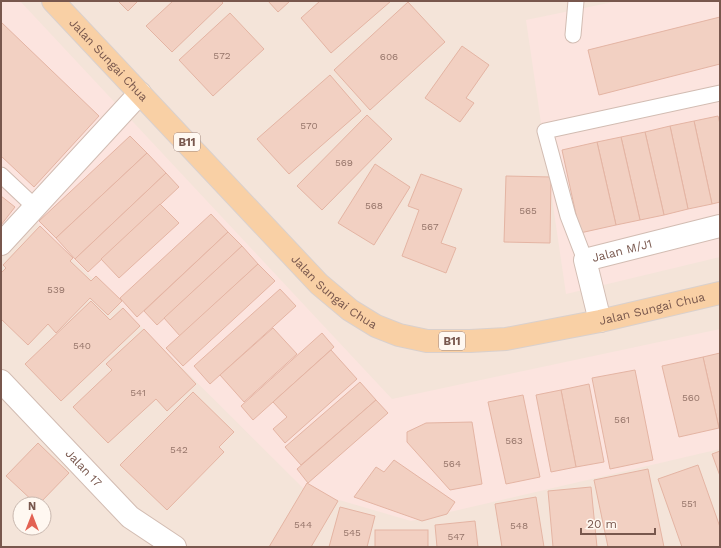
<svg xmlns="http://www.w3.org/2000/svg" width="721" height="548" viewBox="0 0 721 548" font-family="'Work Sans',sans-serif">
<rect width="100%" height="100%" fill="#fcf3eb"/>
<path fill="#f4e4d9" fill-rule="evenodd" d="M 1,1 L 720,1 L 720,547 L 1,547 ZM 20,504 L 44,504 L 44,528 L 20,528 Z"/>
<g fill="#fce4df">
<polygon points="1,1 20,1 392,399 720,329 720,449 411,521 305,490 33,219 1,256"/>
<polygon points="618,1 720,1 720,257 566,294 526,20"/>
</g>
<g fill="#f2d0c2" stroke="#e4b4a3">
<polygon points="118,1 138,1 128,11"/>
<polygon points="173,1 221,1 223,3 172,52 146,26"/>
<polygon points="268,1 290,1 278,12"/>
<polygon points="320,1 391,1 331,53 301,18"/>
<polygon points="408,2 445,42 370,110 334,70"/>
<polygon points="230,13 264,49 213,96 179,60"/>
<polygon points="720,17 720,64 599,95 588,50"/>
<polygon points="1,22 99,116 34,187 1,156"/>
<polygon points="462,46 489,65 466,98 474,103 460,122 425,98"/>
<polygon points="330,75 361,111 289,174 257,139"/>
<polygon points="367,115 392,139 322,210 297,186"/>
<polygon points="718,116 720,124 720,202 712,204 694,121"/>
<polygon points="694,121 712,204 688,209 670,126"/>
<polygon points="670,126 688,209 664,215 645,132"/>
<polygon points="645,132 664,215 640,220 621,137"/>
<polygon points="130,136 147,153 56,238 39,221"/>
<polygon points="621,137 640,220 616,225 597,142"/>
<polygon points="597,142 616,225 580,233 562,150"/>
<polygon points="147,153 166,173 75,259 56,238"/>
<polygon points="375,164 410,187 374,245 338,223"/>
<polygon points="166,173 179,187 88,272 75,259"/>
<polygon points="421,174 462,189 441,243 456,248 446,273 402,256 419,210 408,206"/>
<polygon points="506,176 551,177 550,243 504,242"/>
<polygon points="1,196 15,207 1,225"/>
<polygon points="160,204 179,223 119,278 101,259"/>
<polygon points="211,214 228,232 137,317 120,298"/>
<polygon points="40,226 73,258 70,261 91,281 96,276 122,301 108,315 90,298 56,333 48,324 28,345 1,319 1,273 6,268 3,265"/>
<polygon points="228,232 242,246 157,325 144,311"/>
<polygon points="242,246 258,264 180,336 164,318"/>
<polygon points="258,264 275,281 183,366 166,348"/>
<polygon points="280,289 296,306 210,384 194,366"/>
<polygon points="91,301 110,320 123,308 140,326 61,401 25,364"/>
<polygon points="273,328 297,354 244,402 220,375"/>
<polygon points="144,329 196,384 167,411 156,399 108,443 73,407 112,370 106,364"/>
<polygon points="322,333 334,347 253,420 241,406"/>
<polygon points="331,350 357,379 285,443 273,429 287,417 273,402"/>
<polygon points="720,353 720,428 719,428 703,357"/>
<polygon points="703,357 719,428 679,437 662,366"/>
<polygon points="635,370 653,460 610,469 592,378"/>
<polygon points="360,382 376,400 301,465 285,447"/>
<polygon points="589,384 604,462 576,467 561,390"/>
<polygon points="561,390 576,467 551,472 536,395"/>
<polygon points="193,392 234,432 219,447 224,452 167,510 120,465"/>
<polygon points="523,395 540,477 506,484 488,402"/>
<polygon points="376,400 388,413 308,483 297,469"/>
<polygon points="472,422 482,484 450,490 407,442 407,432 426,423"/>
<polygon points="38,443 69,473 39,504 36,504 6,476"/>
<polygon points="720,451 720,476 712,454"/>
<polygon points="394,460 455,502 447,514 422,521 354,497 376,467 384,472"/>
<polygon points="698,465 720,527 720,547 682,547 658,479"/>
<polygon points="648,469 664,547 608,547 594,480"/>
<polygon points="307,483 338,501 311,547 269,547"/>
<polygon points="591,487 597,547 553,547 548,491"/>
<polygon points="536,497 544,547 502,547 495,504"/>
<polygon points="340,507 375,516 367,547 329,547"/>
<polygon points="475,521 478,547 437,547 435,525"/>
<rect x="375" y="530" width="53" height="17"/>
</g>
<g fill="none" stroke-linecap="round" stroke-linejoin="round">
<defs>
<g id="lane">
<polyline points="573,35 576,1"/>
<polyline points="1,175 35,207"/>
<polyline points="585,260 568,216 545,131 720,93"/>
</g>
<g id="street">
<polyline points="1,244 140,93"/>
<path id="s1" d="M 600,321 L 585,260 L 720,226"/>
<path id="s2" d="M 1,381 L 130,517 L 175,547"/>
</g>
<g id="primary">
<path id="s3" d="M 53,1 L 319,284 L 350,310 L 376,326 L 399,335 L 427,341 L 470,341 L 506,339 L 600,321 L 720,293"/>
</g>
</defs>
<use href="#lane" stroke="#d2bcb2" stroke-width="17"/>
<use href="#street" stroke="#d2bcb2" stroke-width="24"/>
<use href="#primary" stroke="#d9d0cd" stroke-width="24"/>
<use href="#lane" stroke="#fff" stroke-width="15"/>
<use href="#street" stroke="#fff" stroke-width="22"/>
<use href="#primary" stroke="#f9d0a5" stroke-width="22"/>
</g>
<g text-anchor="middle" stroke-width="3.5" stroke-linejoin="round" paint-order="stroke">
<g font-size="10" fill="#96756a">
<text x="222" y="59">572</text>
<text x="389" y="60">606</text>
<text x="309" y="129">570</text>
<text x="344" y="166">569</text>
<text x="374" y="209">568</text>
<text x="528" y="214">565</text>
<text x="430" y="230">567</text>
<text x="56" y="293">539</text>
<text x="82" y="349">540</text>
<text x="138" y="396">541</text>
<text x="691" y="401">560</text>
<text x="622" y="423">561</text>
<text x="514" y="444">563</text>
<text x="179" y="453">542</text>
<text x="452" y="467">564</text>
<text x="689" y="507">551</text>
<text x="303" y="528">544</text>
<text x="519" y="529">548</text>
<text x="352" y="536">545</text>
<text x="456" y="540">547</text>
</g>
<g fill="#fff8f1" stroke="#a0877e" stroke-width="1">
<rect x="174" y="133" width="26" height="18" rx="3"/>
<rect x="439" y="332" width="26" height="18" rx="3"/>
</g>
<g font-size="11" font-weight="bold" fill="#78574d">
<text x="187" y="146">B11</text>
<text x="452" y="345">B11</text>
</g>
<g font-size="12" fill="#78574d" stroke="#fff8f1">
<text dy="4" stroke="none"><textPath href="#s3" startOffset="81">Jalan Sungai Chua</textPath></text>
<text dy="4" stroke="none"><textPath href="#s1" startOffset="101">Jalan M/J1</textPath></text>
<text dy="4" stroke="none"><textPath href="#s3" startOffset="405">Jalan Sungai Chua</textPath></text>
<text dy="4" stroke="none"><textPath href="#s3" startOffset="741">Jalan Sungai Chua</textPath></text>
<text dy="4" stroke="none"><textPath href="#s2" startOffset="120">Jalan 17</textPath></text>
</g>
</g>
<rect width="721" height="548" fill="none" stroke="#78574d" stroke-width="4"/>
<g transform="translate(32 516)"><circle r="19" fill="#fff8f1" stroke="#c9b8af"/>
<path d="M0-3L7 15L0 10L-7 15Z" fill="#e36253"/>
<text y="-6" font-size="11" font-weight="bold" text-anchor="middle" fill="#78574d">N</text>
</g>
<path d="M581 528v6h74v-6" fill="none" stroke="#78574d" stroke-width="2"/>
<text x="587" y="528" font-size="12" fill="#78574d" stroke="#fff8f1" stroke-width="3" paint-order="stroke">20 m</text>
</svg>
